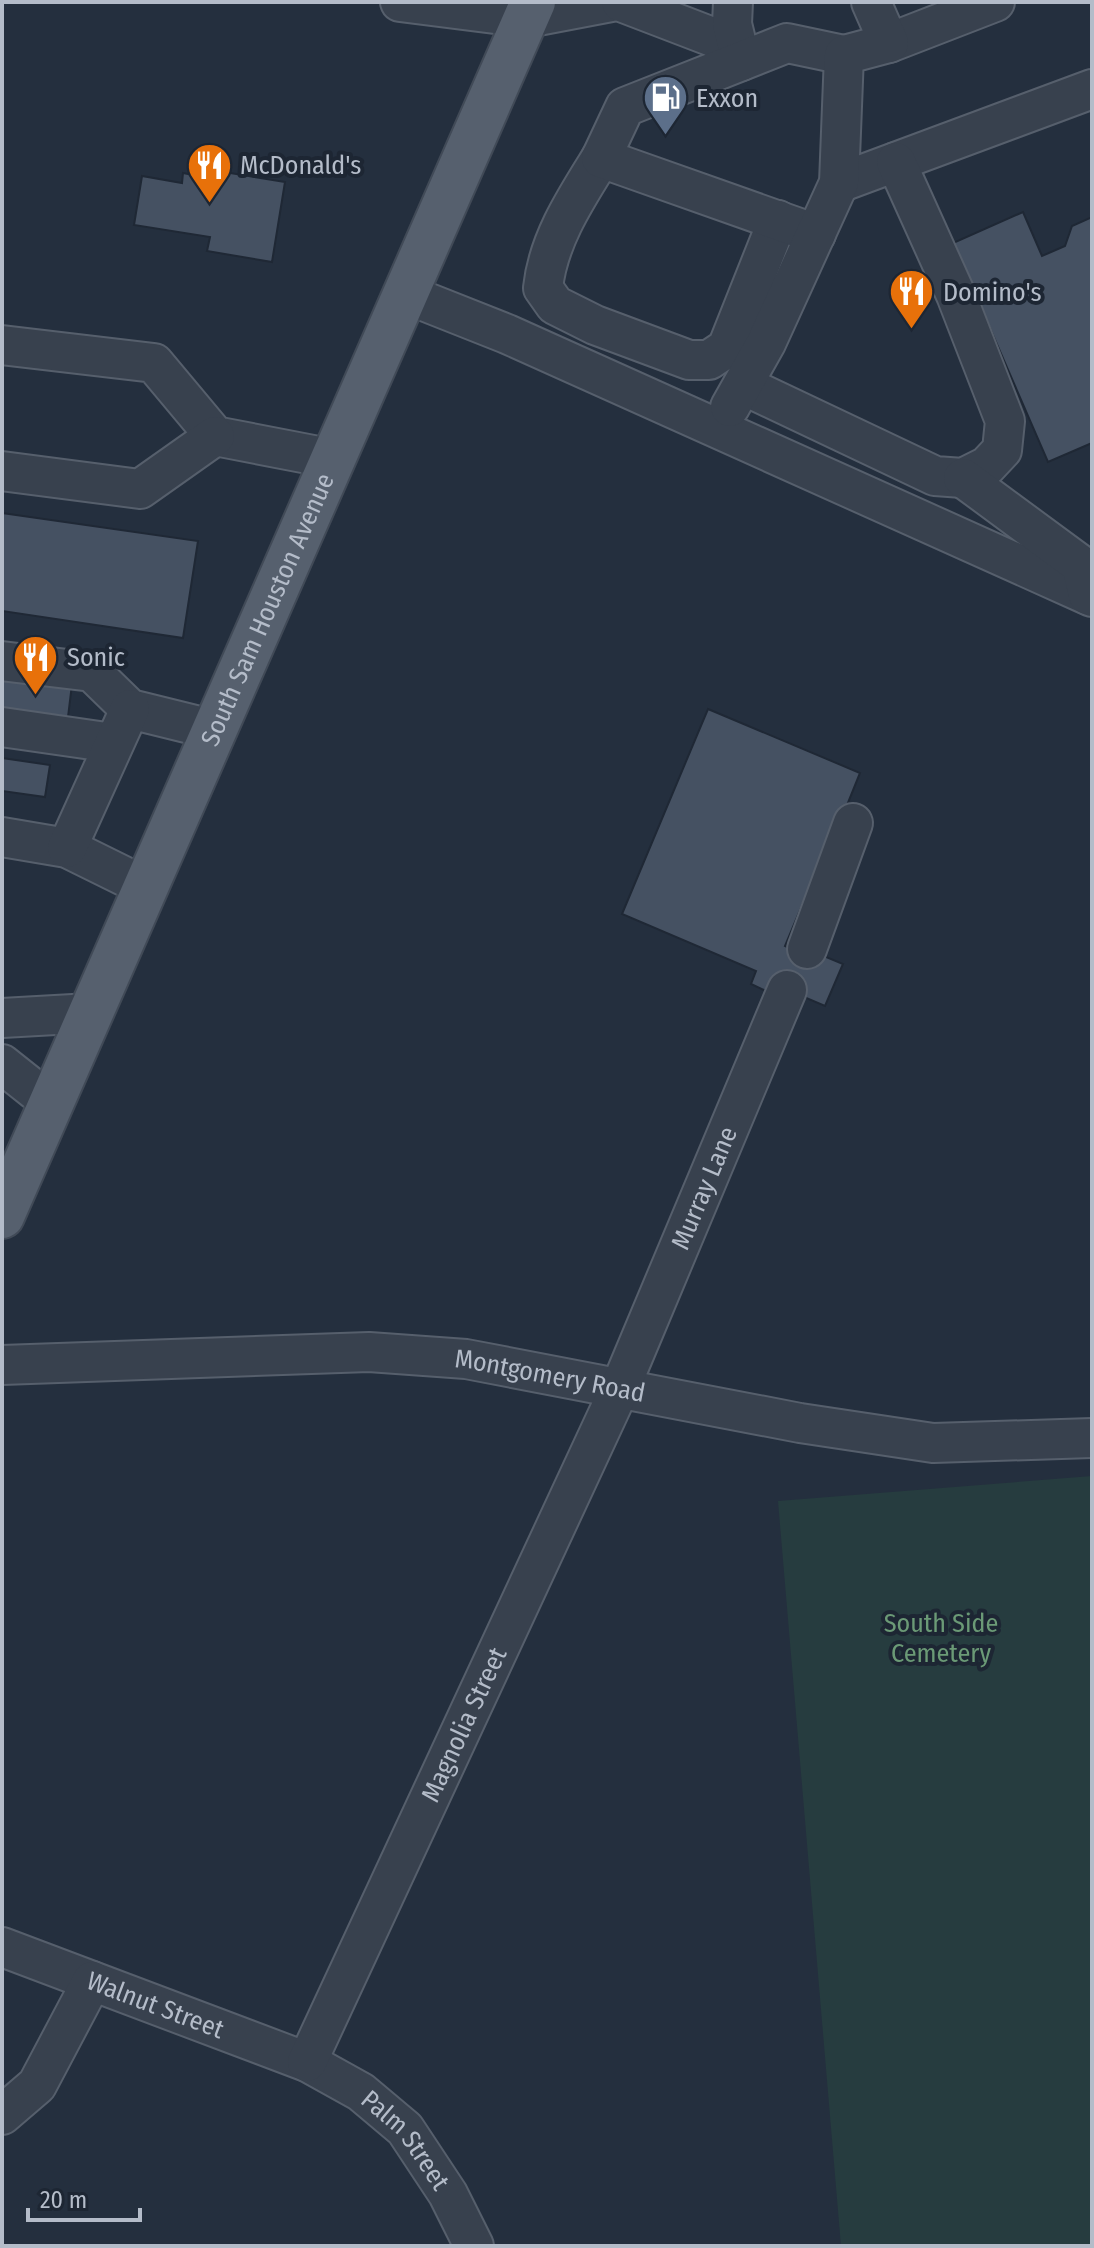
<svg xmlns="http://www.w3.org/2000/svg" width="1094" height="2248" viewBox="0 0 1094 2248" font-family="'Fira Sans Condensed',sans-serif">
<rect width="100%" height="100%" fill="#242f3e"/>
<polygon fill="#263c3f" points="1092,1476 1092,2246 841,2246 778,1501"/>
<g fill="#455162" stroke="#1f2835" stroke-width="2">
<polygon points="206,169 285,182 272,262 207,251 210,237 134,225 142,176 182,183 183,173 204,177"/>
<polygon points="1023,212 1042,256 1065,246 1072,226 1092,217 1092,443 1048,462 953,243"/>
<polygon points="2,513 198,541 183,638 2,611"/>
<polygon points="2,674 72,684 68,717 2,708"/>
<polygon points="708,709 860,773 843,815 814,894 808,891 785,946 798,952 800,946 843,964 825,1006 783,988 766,991 751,984 756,971 622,914"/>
<polygon points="2,758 50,765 45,797 2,791"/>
</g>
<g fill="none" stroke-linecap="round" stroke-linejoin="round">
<defs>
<g id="minor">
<polyline points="400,2 527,18 611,2"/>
<polyline points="621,2 715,38 741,61"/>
<polyline points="733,2 732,24 741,61"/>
<polyline points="889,43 995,2"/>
<path d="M 601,158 C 576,198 548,240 543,288 L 555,305 L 595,325 L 689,360 L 709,360 L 727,348 L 778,220"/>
<polyline points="839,183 1092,89"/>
<polyline points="816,234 601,158 625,107 787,43 844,55"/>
<polyline points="406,294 507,334 1092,597"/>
<polyline points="2,345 154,363 215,436 334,459"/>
<polyline points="743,385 935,476 963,478 987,466 1002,450 1005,421 956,295 896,162"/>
<polyline points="730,407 766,343 839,183 844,55 889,43 871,2"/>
<polyline points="2,471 140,489 215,436"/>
<polyline points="963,478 1081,565 1088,595"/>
<polyline points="2,661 92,672 130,709 215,730"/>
<polyline points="2,727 113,743"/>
<polyline points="2,837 67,848 146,887"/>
<polyline points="67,848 130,709"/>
<polyline points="807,949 853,823"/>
<polyline points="2,1018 91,1013"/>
<polyline points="2,1064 51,1103"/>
<path id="s1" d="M 2,1365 L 369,1352 L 466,1359 L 800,1423 L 933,1443 L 1092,1438"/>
<path id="s2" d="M 2,1947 L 307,2062 L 361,2092 L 405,2129 L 448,2194 L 474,2246"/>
<path id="s3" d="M 307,2062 L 620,1388 L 787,990"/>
<polyline points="2,2115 37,2085 92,1981"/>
</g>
<g id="major">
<path id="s4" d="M 2,1216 L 533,2"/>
</g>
</defs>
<use href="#minor" stroke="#565f6c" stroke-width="42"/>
<use href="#major" stroke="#414a57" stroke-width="48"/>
<use href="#minor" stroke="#38414e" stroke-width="38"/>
<use href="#major" stroke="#56606e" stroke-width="44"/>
</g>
<defs>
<symbol id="fuel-pin" viewBox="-11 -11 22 30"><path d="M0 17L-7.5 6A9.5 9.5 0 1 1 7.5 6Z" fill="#5c6f8a" stroke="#1d2633"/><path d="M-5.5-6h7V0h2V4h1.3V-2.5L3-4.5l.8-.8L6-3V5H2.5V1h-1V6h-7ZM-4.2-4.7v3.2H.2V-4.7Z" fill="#fff"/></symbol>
<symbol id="restaurant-pin" viewBox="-11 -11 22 30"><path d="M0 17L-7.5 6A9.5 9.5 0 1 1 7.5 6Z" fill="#e8710a" stroke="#1d2633"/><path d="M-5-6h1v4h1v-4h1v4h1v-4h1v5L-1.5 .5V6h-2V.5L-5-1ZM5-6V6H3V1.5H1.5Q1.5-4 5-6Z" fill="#fff"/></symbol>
</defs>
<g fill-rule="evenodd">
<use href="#fuel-pin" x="640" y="72" width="51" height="69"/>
<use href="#restaurant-pin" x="184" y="140" width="51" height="69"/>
<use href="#restaurant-pin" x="886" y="266" width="51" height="69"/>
<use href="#restaurant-pin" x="10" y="632" width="51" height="69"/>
</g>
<g text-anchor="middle" stroke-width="8" stroke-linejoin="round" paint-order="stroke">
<g font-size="26" fill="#b4bcc9" stroke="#1d2633" text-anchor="start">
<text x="696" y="107">Exxon</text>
<text x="240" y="174">McDonald's</text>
<text x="943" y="301">Domino's</text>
<text x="67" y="666">Sonic</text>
</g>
<g font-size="26" fill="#b4bcc9" stroke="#1d2633">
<text dy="9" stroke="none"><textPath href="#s4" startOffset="662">South Sam Houston Avenue</textPath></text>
<text dy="9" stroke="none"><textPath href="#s3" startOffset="960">Murray Lane</textPath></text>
<text dy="9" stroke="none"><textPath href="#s1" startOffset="550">Montgomery Road</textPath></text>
<text dy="9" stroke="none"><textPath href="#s3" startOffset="372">Magnolia Street</textPath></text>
<text dy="9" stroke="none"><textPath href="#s2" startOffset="164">Walnut Street</textPath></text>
<text dy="9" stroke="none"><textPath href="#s2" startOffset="454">Palm Street</textPath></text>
</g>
<g font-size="26" fill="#6b9a76" stroke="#1d2633">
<text x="941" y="1632">South Side<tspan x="941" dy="30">Cemetery</tspan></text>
</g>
</g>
<rect width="1094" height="2248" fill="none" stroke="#b4bcc9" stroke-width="8"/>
<path d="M28 2208v12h112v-12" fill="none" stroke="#b4bcc9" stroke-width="4"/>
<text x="40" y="2208" font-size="24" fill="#b4bcc9" stroke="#1d2633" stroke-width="6" paint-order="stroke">20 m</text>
</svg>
